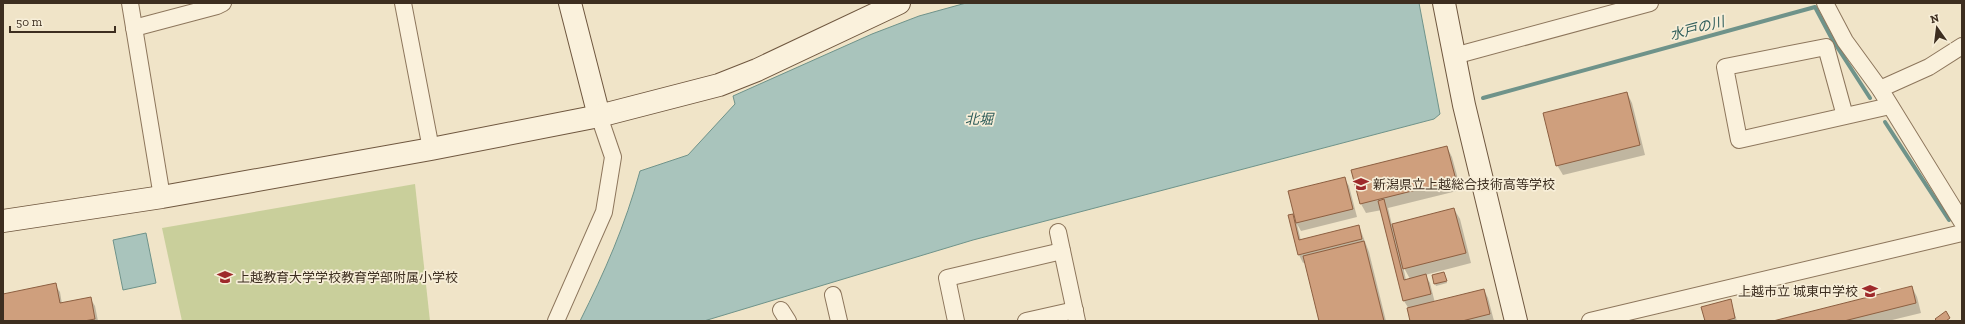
<svg xmlns="http://www.w3.org/2000/svg" width="1965" height="324" viewBox="0 0 1965 324" font-family="'Zilla Slab','Noto Sans JP',serif">
<rect width="100%" height="100%" fill="#f0e4c8"/>
<polygon fill="#c9cf9b" points="415,184 430,321 182,321 162,228"/>
<g fill="#a9c4bc" stroke="#6f938a">
<path d="M 966,3 L 1419,3 L 1440,114 L 1434,119 L 973,240 L 704,321 L 580,321 C 605,271 625,226 640,171 L 688,155 L 735,104 L 733,96 L 872,34 L 919,16 Z"/>
<polygon points="146,233 156,283 123,290 113,240"/>
</g>
<g fill="#0003" fill-rule="evenodd">
<polygon points="1627,93 1632,103 1645,155 1563,175 1557,165"/>
<path d="M 1447,147 L 1452,157 L 1461,190 L 1388,208 L 1392,225 L 1454,209 L 1460,219 L 1471,263 L 1425,275 L 1430,283 L 1435,303 L 1484,290 L 1488,298 L 1494,321 L 1411,321 L 1409,309 L 1404,301 L 1382,210 L 1366,213 L 1361,204 ZM 1403,266 L 1410,279 L 1406,280 Z"/>
<polygon points="1344,178 1349,186 1357,217 1301,231 1297,224 1301,241 1359,226 1369,252 1386,321 1320,321 1305,262 1303,263 1299,255 1292,215 1296,222"/>
<polygon points="1444,273 1447,283 1436,286 1435,284"/>
<polygon points="55,285 60,292 62,304 90,298 95,306 98,321 3,321 3,295"/>
<polygon points="1912,287 1917,297 1921,313 1888,321 1777,321"/>
<polygon points="1730,300 1737,321 1706,321"/>
</g>
<g fill="none" stroke-linecap="round" stroke-linejoin="round">
<g stroke="#6f938a" stroke-width="4">
<polyline points="1483,98 1815,7 1832,39 1870,98"/>
<polyline points="1885,122 1949,220"/>
</g>
</g>
<g fill="#cf9f7d" stroke="#8d5f41">
<polygon points="1627,92 1640,145 1556,166 1543,113"/>
<polygon points="1447,146 1456,180 1360,204 1351,170"/>
<polygon points="1345,177 1353,209 1296,223 1288,191"/>
<polygon points="1384,199 1404,280 1426,274 1431,294 1403,301 1378,201"/>
<polygon points="1454,208 1466,253 1403,269 1392,224"/>
<polygon points="1293,214 1299,240 1359,225 1362,239 1298,255 1288,215"/>
<polygon points="1364,241 1384,321 1319,321 1303,256"/>
<polygon points="1444,272 1447,281 1434,284 1432,275"/>
<polygon points="56,283 60,303 91,297 95,319 84,321 3,321 3,294"/>
<polygon points="1912,286 1916,303 1844,321 1773,321"/>
<polygon points="1484,289 1490,314 1462,321 1410,321 1407,308"/>
<polygon points="1731,299 1735,318 1725,321 1705,321 1701,307"/>
<polygon points="1946,311 1950,318 1946,321 1937,321 1935,319"/>
</g>
<g fill="none" stroke-linecap="round" stroke-linejoin="round">
<defs>
<g id="street">
<polyline points="130,3 162,197"/>
<polyline points="403,3 431,149"/>
<polyline points="1825,3 1845,41 1880,89 1962,222"/>
<polyline points="134,28 217,6 223,3"/>
<polyline points="1454,56 1650,3"/>
<polyline points="1880,89 1929,67 1962,46"/>
<polyline points="1845,116 1826,47 1725,67 1739,140 1890,106"/>
<polyline points="1058,232 1077,321"/>
<polyline points="833,295 839,321"/>
<polyline points="781,310 788,321"/>
<polyline points="556,321 604,212 613,157 599,116"/>
<polyline points="956,321 947,278 1062,251"/>
<polyline points="1026,321 1075,310"/>
<polyline points="1590,321 1962,233"/>
</g>
<g id="secondary">
<polyline points="570,3 599,116"/>
<polyline points="1444,3 1464,105 1516,321"/>
<polyline points="3,221 162,197 431,149 599,116 719,85 757,70 899,3"/>
</g>
</defs>
<use href="#street" stroke="#8d765c" stroke-width="18"/>
<use href="#secondary" stroke="#6f573f" stroke-width="24"/>
<use href="#street" stroke="#faf1dc" stroke-width="16"/>
<use href="#secondary" stroke="#faf1dc" stroke-width="22"/>
</g>
<defs>
<symbol id="school-bare" viewBox="-9 -9 18 18"><path d="M0-5L7-2L0 1L-7-2ZM-4 1L0 2.5L4 1V4Q0 6-4 4Z" fill="#9e2a2b" stroke="#f7eed8" stroke-width="2.5" paint-order="stroke"/></symbol>
</defs>
<g fill-rule="evenodd">
<use href="#school-bare" x="1350" y="173" width="22" height="22"/>
<use href="#school-bare" x="214" y="266" width="22" height="22"/>
<use href="#school-bare" x="1859" y="280" width="22" height="22"/>
</g>
<g text-anchor="middle" stroke-width="3.5" stroke-linejoin="round" paint-order="stroke">
<g font-size="13" fill="#3d2e20" stroke="#f7eed8" text-anchor="start">
<text x="1373" y="189">新潟県立上越総合技術高等学校</text>
<text x="237" y="282">上越教育大学学校教育学部附属小学校</text>
<text x="1858" y="296" text-anchor="end">上越市立 城東中学校</text>
</g>
<g font-size="14" font-style="italic" fill="#2f5d5a" stroke="#f7eed8">
<text transform="translate(1697 28) rotate(-15)" y="5">水戸の川</text>
<text x="979" y="124">北堀</text>
</g>
</g>
<rect width="1965" height="324" fill="none" stroke="#3d2e20" stroke-width="8"/>
<g transform="translate(1937 28) rotate(346)" stroke="#f7eed8" stroke-width="3" paint-order="stroke">
<path d="M0-3L7 15L0 10L-7 15Z" fill="#3d2e20"/>
<text y="-6" font-size="11" font-weight="bold" text-anchor="middle" fill="#3d2e20">N</text>
</g>
<path d="M10 26v6h105v-6" fill="none" stroke="#3d2e20" stroke-width="2"/>
<text x="16" y="26" font-size="12" fill="#3d2e20" stroke="#f7eed8" stroke-width="3" paint-order="stroke">50 m</text>
</svg>
